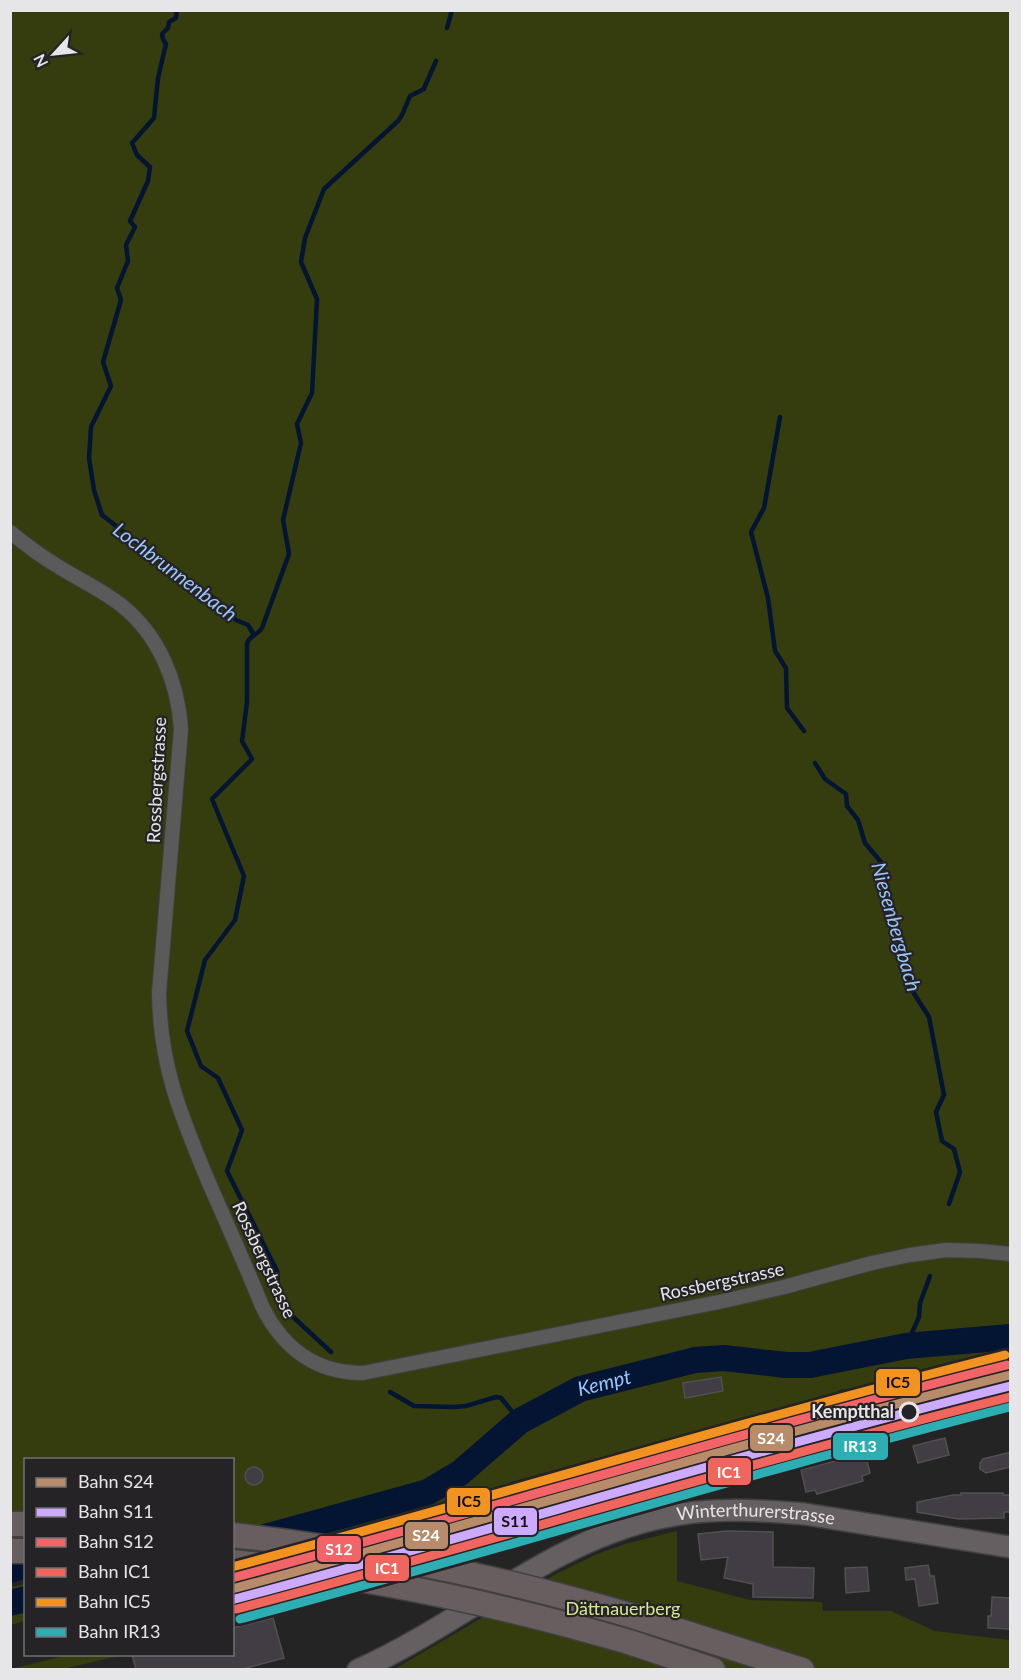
<svg xmlns="http://www.w3.org/2000/svg" width="1021" height="1680" viewBox="0 0 1021 1680" font-family="Lato,sans-serif">
<rect width="100%" height="100%" fill="#242424"/>
<g fill="#353c0e">
<path d="M 11,11 L 1010,11 L 1010,1367 L 944,1383 L 853,1388 L 840,1390 L 811,1412 L 604,1465 L 601,1457 L 511,1482 L 486,1499 L 487,1507 C 401,1525 318,1553 233,1570 L 232,1460 L 26,1460 L 25,1547 L 11,1550 Z"/>
<polygon points="677,1531 677,1581 750,1600 822,1602 823,1611 891,1611 935,1631 1010,1640 1010,1670 393,1670 558,1573 597,1554 625,1544"/>
<polygon points="25,1584 25,1621 11,1625 11,1587"/>
<polygon points="68,1655 123,1655 63,1669 11,1669"/>
</g>
<polygon fill="#031532" points="26,1560 25,1579 11,1583 10,1561"/>
<g fill="none" stroke-linecap="round" stroke-linejoin="round">
<g stroke="#031532" stroke-width="4.5">
<polyline points="177,10 176,18 169,22 168,28 162,34 163,39 166,44 158,78 154,118 132,143 137,155 150,167 148,181 130,221 135,227 126,245 128,261 117,288 121,300 103,362 111,386 91,427 89,458 94,490 102,515 198,590 216,599 236,620 248,625 254,635"/>
<polyline points="447,28 452,10"/>
<polyline points="780,417 764,508 751,532 768,598 775,651 786,668 787,708 804,731"/>
<polyline points="815,763 825,779 846,794 847,806 858,820 865,843 881,862 913,992 929,1017 944,1095 936,1112 942,1141 954,1149 960,1172 949,1204"/>
<polyline points="906,1346 919,1317 920,1303 930,1276"/>
<path d="M 331,1352 L 279,1304 L 277,1271 L 227,1171 L 242,1130 L 218,1078 L 201,1066 L 187,1031 L 205,960 L 235,920 L 244,876 L 212,799 L 252,759 L 242,741 L 247,702 L 247,644 C 249,635 258,635 262,628 L 289,554 L 283,520 L 301,443 L 297,424 L 312,393 L 317,299 L 301,262 L 305,238 L 324,189 L 398,121 L 402,115 L 410,96 L 424,89 L 425,86 L 436,61"/>
<polyline points="390,1392 414,1406 453,1407 466,1406 496,1397 501,1398 520,1421"/>
</g>
<g stroke="#031532" stroke-width="26">
<path id="s1" d="M 258,1539 L 428,1492 L 460,1473 L 520,1421 L 580,1389 L 695,1360 L 724,1358 L 786,1365 L 810,1365 L 906,1346 L 1010,1337"/>
<polyline points="10,1603 26,1599"/>
</g>
</g>
<g fill="#423c45" stroke="#515051" stroke-width="1.5">
<polygon points="721,1377 723,1391 685,1398 683,1383"/>
<polygon points="945,1438 949,1455 918,1463 913,1446"/>
<polygon points="1011,1452 1011,1467 986,1473 980,1469 980,1463 983,1459"/>
<polygon points="865,1453 870,1473 862,1476 863,1481 817,1494 815,1490 806,1492 801,1470"/>
<circle cx="254" cy="1476" r="9"/>
<polygon points="961,1493 1003,1493 1003,1495 1011,1495 1011,1512 1004,1512 1004,1518 959,1519 917,1512 917,1502 953,1495 961,1495"/>
<polygon points="727,1531 773,1532 773,1567 814,1568 813,1598 753,1597 753,1584 724,1578 728,1557 701,1560 698,1534"/>
<polygon points="928,1565 930,1576 934,1576 938,1603 919,1606 915,1579 906,1580 905,1568"/>
<polygon points="867,1567 869,1591 846,1593 845,1568"/>
<polygon points="992,1597 1011,1598 1011,1629 988,1628 988,1616 991,1616"/>
<polygon points="273,1618 284,1658 239,1670 136,1670 132,1654 232,1654 232,1628"/>
</g>
<g fill="none" stroke-linecap="round" stroke-linejoin="round">
<defs>
<path id="minor" d="M 10,532 C 26,545 42,557 59,567 C 80,580 102,590 121,605 C 159,635 178,682 181,729 L 159,993 C 160,1067 181,1116 209,1183 C 227,1224 245,1264 262,1306 C 282,1347 315,1373 363,1373 L 724,1301 L 784,1287 L 872,1263 L 910,1255 L 946,1250 L 981,1251 L 1010,1254"/>
<g id="primary">
<path id="s2" d="M 358,1670 C 462,1624 547,1543 659,1518 C 708,1507 757,1510 805,1514 L 1010,1547"/>
</g>
<g id="motorway">
<polyline points="10,1524 26,1524"/>
<polyline points="10,1551 26,1551"/>
<polyline points="636,1617 802,1670"/>
<polyline points="629,1642 713,1670"/>
</g>
</defs>
<use href="#minor" stroke="#414141" stroke-width="16"/>
<use href="#primary" stroke="#414141" stroke-width="24"/>
<use href="#motorway" stroke="#414141" stroke-width="27"/>
<use href="#minor" stroke="#5a5a5a" stroke-width="14"/>
<use href="#primary" stroke="#665f61" stroke-width="21"/>
<use href="#motorway" stroke="#685e60" stroke-width="24"/>
<defs>
<g id="motorway-bridge">
<path d="M 232,1535 C 370,1550 504,1578 636,1617"/>
<path d="M 232,1562 C 367,1576 499,1604 629,1642"/>
</g>
</defs>
<use href="#motorway-bridge" stroke="#414141" stroke-width="27" stroke-linecap="butt"/>
<use href="#motorway-bridge" stroke="#685e60" stroke-width="24"/>
<defs>
<path id="rail-1" d="M 232,1589 C 492,1519 749,1440 1010,1375"/>
<path id="rail-2" d="M 235,1599 C 494,1530 750,1451 1010,1386"/>
<path id="rail-3" d="M 232,1578 C 491,1509 748,1430 1007,1365"/>
<path id="rail-4" d="M 237,1609 C 496,1540 751,1462 1010,1397"/>
<path id="rail-5" d="M 232,1567 C 490,1498 746,1420 1005,1355"/>
<path id="rail-6" d="M 240,1619 C 497,1551 752,1472 1010,1407"/>
</defs>
<use href="#rail-1" stroke="#252325" stroke-width="14"/>
<use href="#rail-2" stroke="#252325" stroke-width="14"/>
<use href="#rail-3" stroke="#252325" stroke-width="14"/>
<use href="#rail-4" stroke="#252325" stroke-width="14"/>
<use href="#rail-5" stroke="#252325" stroke-width="14"/>
<use href="#rail-6" stroke="#252325" stroke-width="14"/>
<use href="#rail-1" stroke="#b88c6a" stroke-width="9"/>
<use href="#rail-2" stroke="#caf" stroke-width="9"/>
<use href="#rail-3" stroke="#f36469" stroke-width="9"/>
<use href="#rail-4" stroke="#f1665c" stroke-width="9"/>
<use href="#rail-5" stroke="#f29220" stroke-width="9"/>
<use href="#rail-6" stroke="#2caeb3" stroke-width="9"/>
</g>
<circle fill="#252325" stroke="#e6e5e7" stroke-width="3" cx="909" cy="1412" r="9"/>
<g text-anchor="middle" stroke-width="4.5" stroke-linejoin="round" paint-order="stroke">
<g font-size="18" fill="#e6e5e7" stroke="#252325">
<text transform="translate(157 780) rotate(-87)" y="6">Rossbergstrasse</text>
<text transform="translate(264 1260) rotate(65)" y="6">Rossbergstrasse</text>
<text transform="translate(722 1282) rotate(-12)" y="6">Rossbergstrasse</text>
<text dy="6" stroke="none"><textPath href="#s2" startOffset="436">Winterthurerstrasse</textPath></text>
</g>
<g font-size="18" font-weight="bold" fill="#e6e5e7" stroke="#252325" text-anchor="end">
<text x="894" y="1418">Kemptthal</text>
</g>
<g font-size="18" fill="#d7ea8f" stroke="#252325">
<text x="623" y="1615">Dättnauerberg</text>
</g>
<g font-size="20" font-style="italic" fill="#99c6fe" stroke="#252325">
<text transform="translate(175 572) rotate(37)" y="7">Lochbrunnenbach</text>
<text transform="translate(896 927) rotate(74)" y="7">Niesenbergbach</text>
<text dy="7" stroke="none"><textPath href="#s1" startOffset="386">Kempt</textPath></text>
</g>
</g>
<g stroke="#252325" stroke-width="2">
<rect x="875" y="1368" width="46" height="29" rx="6" fill="#f29220"/>
<rect x="749" y="1424" width="45" height="28" rx="6" fill="#b88c6a"/>
<rect x="832" y="1432" width="57" height="29" rx="6" fill="#2caeb3"/>
<rect x="707" y="1457" width="45" height="29" rx="6" fill="#f1665c"/>
<rect x="446" y="1487" width="45" height="29" rx="6" fill="#f29220"/>
<rect x="493" y="1507" width="45" height="29" rx="6" fill="#caf"/>
<rect x="404" y="1521" width="45" height="29" rx="6" fill="#b88c6a"/>
<rect x="316" y="1535" width="46" height="28" rx="6" fill="#f36469"/>
<rect x="364" y="1554" width="46" height="28" rx="6" fill="#f1665c"/>
</g>
<g font-size="16" text-anchor="middle" font-weight="bold" fill="#fff">
<text x="771" y="1444">S24</text>
<text x="860" y="1452">IR13</text>
<text x="729" y="1478">IC1</text>
<text x="426" y="1541">S24</text>
<text x="339" y="1555">S12</text>
<text x="387" y="1574">IC1</text>
</g>
<g font-size="16" text-anchor="middle" font-weight="bold" fill="#111">
<text x="898" y="1388">IC5</text>
<text x="469" y="1507">IC5</text>
<text x="515" y="1527">S11</text>
</g>
<rect width="1021" height="1680" fill="none" stroke="#e6e5e7" stroke-width="24"/>
<rect x="24" y="1458" width="210" height="198" fill="#252325" stroke="#727173" stroke-width="1.5"/>
<rect x="36" y="1478" width="30" height="9" fill="#b88c6a" stroke="#727173" stroke-width="1.5"/>
<text x="78" y="1488" font-size="18" fill="#e6e5e7">Bahn S24</text>
<rect x="36" y="1508" width="30" height="9" fill="#ccaaff" stroke="#727173" stroke-width="1.5"/>
<text x="78" y="1518" font-size="18" fill="#e6e5e7">Bahn S11</text>
<rect x="36" y="1538" width="30" height="9" fill="#f36469" stroke="#727173" stroke-width="1.5"/>
<text x="78" y="1548" font-size="18" fill="#e6e5e7">Bahn S12</text>
<rect x="36" y="1568" width="30" height="9" fill="#f1665c" stroke="#727173" stroke-width="1.5"/>
<text x="78" y="1578" font-size="18" fill="#e6e5e7">Bahn IC1</text>
<rect x="36" y="1598" width="30" height="9" fill="#f29220" stroke="#727173" stroke-width="1.5"/>
<text x="78" y="1608" font-size="18" fill="#e6e5e7">Bahn IC5</text>
<rect x="36" y="1628" width="30" height="9" fill="#2caeb3" stroke="#727173" stroke-width="1.5"/>
<text x="78" y="1638" font-size="18" fill="#e6e5e7">Bahn IR13</text>
<g transform="translate(54 54) rotate(243)" stroke="#252325" stroke-width="4.5" paint-order="stroke">
<path d="M0-4.5L10 22L0 15L-10 22Z" fill="#e6e5e7"/>
<text y="-9" font-size="16" font-weight="bold" text-anchor="middle" fill="#e6e5e7">N</text>
</g>
</svg>
